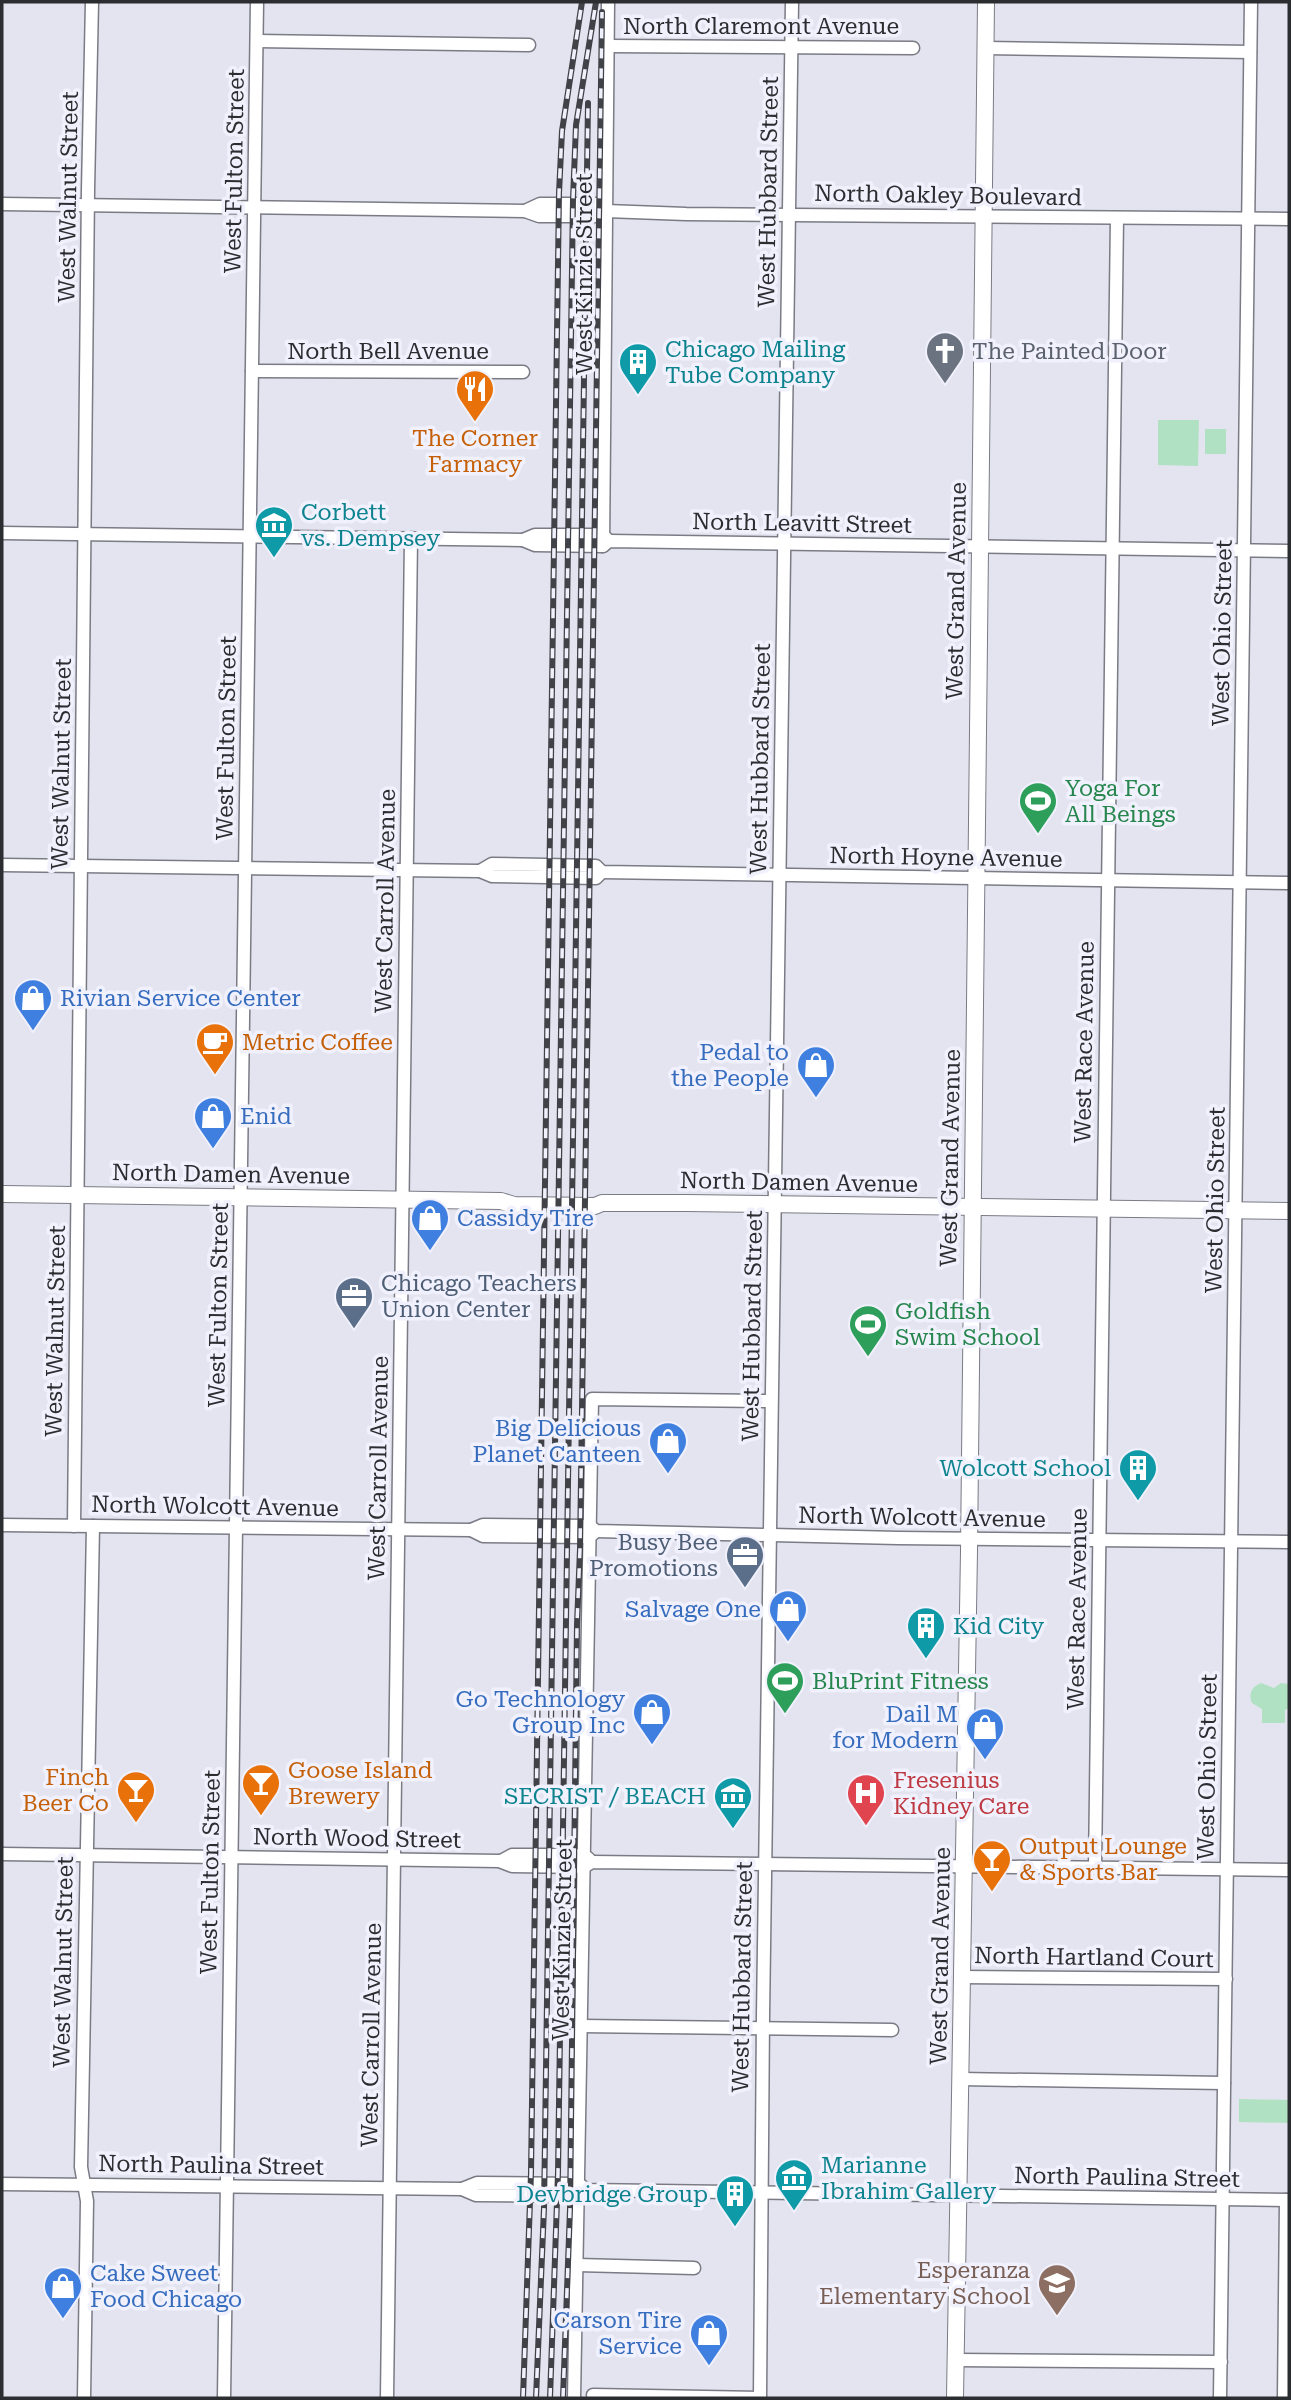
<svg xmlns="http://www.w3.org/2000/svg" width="1291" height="2400" viewBox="0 0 1291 2400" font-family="'Roboto Serif',serif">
<rect width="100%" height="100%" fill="#e3e4ef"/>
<g fill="#b0e1c2">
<polygon points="1158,420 1199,420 1198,466 1158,465"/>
<rect x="1205" y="429" width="21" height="25"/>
<path d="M 1261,1683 L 1274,1688 L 1281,1683 L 1289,1684 L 1289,1708 L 1285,1710 L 1285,1723 L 1262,1723 L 1262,1709 L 1252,1703 C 1248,1693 1252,1687 1261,1683 Z"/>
<polygon points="1239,2099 1289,2100 1289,2123 1239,2122"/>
</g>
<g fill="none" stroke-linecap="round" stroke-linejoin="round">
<defs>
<g id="minor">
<polyline points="257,41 529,45"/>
<polyline points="608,46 913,48"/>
<polyline points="985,48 1250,52"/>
<polyline points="2,204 525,211 539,216 600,216 606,211 686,214 1289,219"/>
<polyline points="525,211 540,204 601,204 606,211"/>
<polyline points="252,371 523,372"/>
<polyline points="2,533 523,540 535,545 603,546 609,541 1289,551"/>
<polyline points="523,540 535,535 603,535 607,539"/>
<polyline points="603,546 608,2"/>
<polyline points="2,865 480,871 492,876 596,878 602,872"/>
<polyline points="480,871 492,864 596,866 602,872 1289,883"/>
<polyline points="2,1525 471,1530 483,1536 589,1537 594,1533"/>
<polyline points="74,1526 88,190 92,2"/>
<polyline points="471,1530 483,1525 590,1526 596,1531 898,1538 1289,1542"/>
<polyline points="2,1854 499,1861 512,1866 584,1867 592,1862 1289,1870"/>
<polyline points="501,1861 512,1855 584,1855 589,1859"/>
<polyline points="1095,1867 1117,218"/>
<polyline points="962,1977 1226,1979"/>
<polyline points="581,2026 892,2030"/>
<polyline points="960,2079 1224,2083"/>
<polyline points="2,2184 462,2189 476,2195 578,2196 584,2192"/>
<polyline points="462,2189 477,2183 579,2184 587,2190 1289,2200"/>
<polyline points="577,2265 694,2268"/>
<polyline points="956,2360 1221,2362"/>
<polyline points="593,2395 760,2398"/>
<polyline points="84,2398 87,2201 81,2167 93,1526"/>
<polyline points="224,2398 257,2"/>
<polyline points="387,2398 411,538"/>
<polyline points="574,2398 592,1399 771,1401"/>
<polyline points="760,2398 763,2016 792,2"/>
<polyline points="1220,2398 1251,2"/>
<polyline points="1284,2398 1286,2200"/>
</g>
<g id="major">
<polyline points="2,1194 501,1201 514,1205 595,1206 602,1203 686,1203 1289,1211"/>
<polyline points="955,2398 969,1551 986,2"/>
</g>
</defs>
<use href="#minor" stroke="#7a7b85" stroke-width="15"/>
<use href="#major" stroke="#7a7b85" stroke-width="18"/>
<use href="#minor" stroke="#fff" stroke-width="12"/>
<use href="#major" stroke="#fff" stroke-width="16"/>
<defs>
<g id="rail">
<polyline points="523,2398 531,2173 559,193 562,131 582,2"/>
<polyline points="536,2398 544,2208 573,199 576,125 596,2"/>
<polyline points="550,2398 558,2173 588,103"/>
<polyline points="563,2398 570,2209 577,1624 580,1549 602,12"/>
</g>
</defs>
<use href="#rail" stroke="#414247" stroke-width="6"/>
<use href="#rail" stroke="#f0f1fc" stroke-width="3.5" stroke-dasharray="10" stroke-linecap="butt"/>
</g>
<defs>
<symbol id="church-pin" viewBox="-11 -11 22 30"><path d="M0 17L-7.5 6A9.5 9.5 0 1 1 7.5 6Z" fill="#6b7280" stroke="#f0f1fc"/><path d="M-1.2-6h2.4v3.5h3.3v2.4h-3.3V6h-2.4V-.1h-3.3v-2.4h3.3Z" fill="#fff"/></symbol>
<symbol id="building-pin" viewBox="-11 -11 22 30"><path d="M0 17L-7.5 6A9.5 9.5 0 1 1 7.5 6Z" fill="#0f9aa8" stroke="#f0f1fc"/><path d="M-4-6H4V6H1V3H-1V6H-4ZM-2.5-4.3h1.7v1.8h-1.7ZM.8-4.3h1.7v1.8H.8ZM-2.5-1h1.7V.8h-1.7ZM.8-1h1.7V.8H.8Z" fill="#fff"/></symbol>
<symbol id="restaurant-pin" viewBox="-11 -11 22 30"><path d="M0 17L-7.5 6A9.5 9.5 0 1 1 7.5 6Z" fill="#e8710a" stroke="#f0f1fc"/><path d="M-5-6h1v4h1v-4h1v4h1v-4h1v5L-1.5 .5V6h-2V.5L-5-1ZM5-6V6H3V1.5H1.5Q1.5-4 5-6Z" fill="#fff"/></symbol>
<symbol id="museum-pin" viewBox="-11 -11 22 30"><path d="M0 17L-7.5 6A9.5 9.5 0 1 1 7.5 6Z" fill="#0f9aa8" stroke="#f0f1fc"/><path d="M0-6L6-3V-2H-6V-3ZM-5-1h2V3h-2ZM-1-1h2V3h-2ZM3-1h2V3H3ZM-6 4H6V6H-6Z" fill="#fff"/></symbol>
<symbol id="stadium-pin" viewBox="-11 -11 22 30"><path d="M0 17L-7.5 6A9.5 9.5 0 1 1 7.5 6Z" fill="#2e9e5b" stroke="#f0f1fc"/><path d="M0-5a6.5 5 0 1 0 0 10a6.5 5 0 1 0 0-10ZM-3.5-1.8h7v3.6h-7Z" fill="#fff"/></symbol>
<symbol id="shop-pin" viewBox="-11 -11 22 30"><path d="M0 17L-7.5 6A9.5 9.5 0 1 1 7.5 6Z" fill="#3f7fe0" stroke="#f0f1fc"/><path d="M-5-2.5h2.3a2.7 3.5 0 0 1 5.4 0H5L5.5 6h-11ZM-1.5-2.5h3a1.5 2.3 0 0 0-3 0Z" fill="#fff"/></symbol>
<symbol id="cafe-pin" viewBox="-11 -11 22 30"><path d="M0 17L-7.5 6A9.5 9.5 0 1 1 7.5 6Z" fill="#e8710a" stroke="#f0f1fc"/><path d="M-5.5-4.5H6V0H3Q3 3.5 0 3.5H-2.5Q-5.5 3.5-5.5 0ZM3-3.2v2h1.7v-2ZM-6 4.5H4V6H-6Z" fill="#fff"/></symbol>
<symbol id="office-pin" viewBox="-11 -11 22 30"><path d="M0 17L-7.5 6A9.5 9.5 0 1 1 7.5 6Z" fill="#5c6f8a" stroke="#f0f1fc"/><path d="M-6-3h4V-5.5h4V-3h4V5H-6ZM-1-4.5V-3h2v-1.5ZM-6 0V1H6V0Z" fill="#fff"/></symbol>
<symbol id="bar-pin" viewBox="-11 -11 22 30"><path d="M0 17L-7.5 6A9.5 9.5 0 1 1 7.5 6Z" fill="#e8710a" stroke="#f0f1fc"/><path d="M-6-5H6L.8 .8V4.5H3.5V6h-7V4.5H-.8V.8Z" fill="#fff"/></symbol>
<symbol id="hospital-pin" viewBox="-11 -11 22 30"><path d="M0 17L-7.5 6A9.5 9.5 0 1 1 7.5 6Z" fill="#e0444e" stroke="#f0f1fc"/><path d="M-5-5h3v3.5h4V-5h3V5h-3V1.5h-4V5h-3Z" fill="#fff"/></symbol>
<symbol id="school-pin" viewBox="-11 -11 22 30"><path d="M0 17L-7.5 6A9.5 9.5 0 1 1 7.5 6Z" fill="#8d6e63" stroke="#f0f1fc"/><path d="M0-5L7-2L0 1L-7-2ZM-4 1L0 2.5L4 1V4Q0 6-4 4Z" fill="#fff"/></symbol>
</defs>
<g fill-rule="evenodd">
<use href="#church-pin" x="923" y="329" width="44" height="60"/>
<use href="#building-pin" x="616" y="340" width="44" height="60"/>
<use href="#restaurant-pin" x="453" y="367" width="44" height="60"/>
<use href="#museum-pin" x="252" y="503" width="44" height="60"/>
<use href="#stadium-pin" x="1016" y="779" width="44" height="60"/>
<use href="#shop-pin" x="11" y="976" width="44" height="60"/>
<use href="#cafe-pin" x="193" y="1020" width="44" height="60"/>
<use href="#shop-pin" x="794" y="1043" width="44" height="60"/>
<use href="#shop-pin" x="191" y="1094" width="44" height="60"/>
<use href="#shop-pin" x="408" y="1196" width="44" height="60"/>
<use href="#office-pin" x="332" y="1274" width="44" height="60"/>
<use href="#stadium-pin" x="846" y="1302" width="44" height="60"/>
<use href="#shop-pin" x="646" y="1419" width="44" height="60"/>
<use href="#building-pin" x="1116" y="1446" width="44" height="60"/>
<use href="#office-pin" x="723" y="1533" width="44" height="60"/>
<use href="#shop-pin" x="766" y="1587" width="44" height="60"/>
<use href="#building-pin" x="904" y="1604" width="44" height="60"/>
<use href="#stadium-pin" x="763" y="1659" width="44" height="60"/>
<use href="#shop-pin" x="630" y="1690" width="44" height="60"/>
<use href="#shop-pin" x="963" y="1705" width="44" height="60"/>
<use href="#bar-pin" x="239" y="1761" width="44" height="60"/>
<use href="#bar-pin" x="114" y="1768" width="44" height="60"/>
<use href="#hospital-pin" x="844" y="1771" width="44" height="60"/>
<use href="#museum-pin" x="711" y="1774" width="44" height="60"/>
<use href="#bar-pin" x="970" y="1837" width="44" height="60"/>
<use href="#museum-pin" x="772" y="2156" width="44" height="60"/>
<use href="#building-pin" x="713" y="2172" width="44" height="60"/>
<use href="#school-pin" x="1035" y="2261" width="44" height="60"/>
<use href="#shop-pin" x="41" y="2264" width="44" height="60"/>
<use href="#shop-pin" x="687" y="2311" width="44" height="60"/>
</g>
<g text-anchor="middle" stroke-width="7" stroke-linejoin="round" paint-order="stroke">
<g font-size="23" fill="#2c2d31" stroke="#f0f1fc">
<text x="761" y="34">North Claremont Avenue</text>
<text transform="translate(234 171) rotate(-89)" y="8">West Fulton Street</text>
<text transform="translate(768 192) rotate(-89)" y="8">West Hubbard Street</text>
<text transform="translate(948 195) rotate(1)" y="8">North Oakley Boulevard</text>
<text transform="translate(68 197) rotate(-89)" y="8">West Walnut Street</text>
<text transform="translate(584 274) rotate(-90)" y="8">West Kinzie Street</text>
<text x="388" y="359">North Bell Avenue</text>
<text transform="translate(802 523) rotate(1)" y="8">North Leavitt Street</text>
<text transform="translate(956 591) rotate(-89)" y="8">West Grand Avenue</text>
<text transform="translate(1222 633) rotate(-89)" y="8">West Ohio Street</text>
<text transform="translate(226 738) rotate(-89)" y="8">West Fulton Street</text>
<text transform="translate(760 759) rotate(-89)" y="8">West Hubbard Street</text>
<text transform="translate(61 764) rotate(-89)" y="8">West Walnut Street</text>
<text transform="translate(946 857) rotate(1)" y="8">North Hoyne Avenue</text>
<text transform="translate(385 901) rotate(-89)" y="8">West Carroll Avenue</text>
<text transform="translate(1084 1042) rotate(-89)" y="8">West Race Avenue</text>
<text transform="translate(950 1158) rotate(-89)" y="8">West Grand Avenue</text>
<text transform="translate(231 1174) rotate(1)" y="8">North Damen Avenue</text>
<text transform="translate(799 1182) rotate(1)" y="8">North Damen Avenue</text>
<text transform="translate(1215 1200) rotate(-89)" y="8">West Ohio Street</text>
<text transform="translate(218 1305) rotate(-89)" y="8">West Fulton Street</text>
<text transform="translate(752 1326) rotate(-89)" y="8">West Hubbard Street</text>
<text transform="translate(55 1331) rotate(-89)" y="8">West Walnut Street</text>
<text transform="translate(378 1468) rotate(-89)" y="8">West Carroll Avenue</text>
<text transform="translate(215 1506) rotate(1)" y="8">North Wolcott Avenue</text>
<text transform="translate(922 1517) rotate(1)" y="8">North Wolcott Avenue</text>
<text transform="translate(1077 1609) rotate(-89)" y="8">West Race Avenue</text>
<text transform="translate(1207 1767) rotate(-89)" y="8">West Ohio Street</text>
<text transform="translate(357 1838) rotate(1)" y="8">North Wood Street</text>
<text transform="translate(210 1872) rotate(-89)" y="8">West Fulton Street</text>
<text transform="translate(562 1940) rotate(-89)" y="8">West Kinzie Street</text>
<text transform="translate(940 1956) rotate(-89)" y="8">West Grand Avenue</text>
<text transform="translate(1094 1957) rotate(1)" y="8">North Hartland Court</text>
<text transform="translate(63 1962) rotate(-89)" y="8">West Walnut Street</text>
<text transform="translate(742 1977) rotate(-89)" y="8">West Hubbard Street</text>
<text transform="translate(371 2035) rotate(-89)" y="8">West Carroll Avenue</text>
<text transform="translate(211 2165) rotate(1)" y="8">North Paulina Street</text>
<text transform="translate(1127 2177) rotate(1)" y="8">North Paulina Street</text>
</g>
<g font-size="23" fill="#0d838f" stroke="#f0f1fc" text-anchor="start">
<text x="665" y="357">Chicago Mailing<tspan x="665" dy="26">Tube Company</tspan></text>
<text x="301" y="520">Corbett<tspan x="301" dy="26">vs. Dempsey</tspan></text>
<text x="1111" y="1476" text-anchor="end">Wolcott School</text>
<text x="953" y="1634">Kid City</text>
<text x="706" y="1804" text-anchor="end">SECRIST / BEACH</text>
<text x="821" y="2173">Marianne<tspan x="821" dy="26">Ibrahim Gallery</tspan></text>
<text x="708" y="2202" text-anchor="end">Devbridge Group</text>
</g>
<g font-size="23" fill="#5b616d" stroke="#f0f1fc" text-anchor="start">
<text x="972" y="359">The Painted Door</text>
</g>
<g font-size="23" fill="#c56008" stroke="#f0f1fc" text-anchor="start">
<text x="475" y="446" text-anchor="middle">The Corner<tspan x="475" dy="26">Farmacy</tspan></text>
<text x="242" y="1050">Metric Coffee</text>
<text x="288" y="1778">Goose Island<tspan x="288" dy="26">Brewery</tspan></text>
<text x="109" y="1785" text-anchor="end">Finch<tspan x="109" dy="26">Beer Co</tspan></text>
<text x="1019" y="1854">Output Lounge<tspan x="1019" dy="26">&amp; Sports Bar</tspan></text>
</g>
<g font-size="23" fill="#27864d" stroke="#f0f1fc" text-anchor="start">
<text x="1065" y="796">Yoga For<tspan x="1065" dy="26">All Beings</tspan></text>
<text x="895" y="1319">Goldfish<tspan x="895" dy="26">Swim School</tspan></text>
<text x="812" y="1689">BluPrint Fitness</text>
</g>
<g font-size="23" fill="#366cbe" stroke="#f0f1fc" text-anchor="end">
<text x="60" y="1006" text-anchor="start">Rivian Service Center</text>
<text x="789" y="1060">Pedal to<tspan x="789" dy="26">the People</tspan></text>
<text x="240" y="1124" text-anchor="start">Enid</text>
<text x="457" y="1226" text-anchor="start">Cassidy Tire</text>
<text x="641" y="1436">Big Delicious<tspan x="641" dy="26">Planet Canteen</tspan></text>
<text x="761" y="1617">Salvage One</text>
<text x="625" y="1707">Go Technology<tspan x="625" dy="26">Group Inc</tspan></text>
<text x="958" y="1722">Dail M<tspan x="958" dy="26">for Modern</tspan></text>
<text x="90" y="2281" text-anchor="start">Cake Sweet<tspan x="90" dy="26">Food Chicago</tspan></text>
<text x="682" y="2328">Carson Tire<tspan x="682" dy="26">Service</tspan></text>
</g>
<g font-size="23" fill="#4e5e75" stroke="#f0f1fc" text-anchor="start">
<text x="381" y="1291">Chicago Teachers<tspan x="381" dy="26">Union Center</tspan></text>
<text x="718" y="1550" text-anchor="end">Busy Bee<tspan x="718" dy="26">Promotions</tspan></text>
</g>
<g font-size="23" fill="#be3a42" stroke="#f0f1fc" text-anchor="start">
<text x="893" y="1788">Fresenius<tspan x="893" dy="26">Kidney Care</tspan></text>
</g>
<g font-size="23" fill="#785e54" stroke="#f0f1fc" text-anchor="end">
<text x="1030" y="2278">Esperanza<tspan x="1030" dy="26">Elementary School</tspan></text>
</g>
</g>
<rect width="1291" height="2400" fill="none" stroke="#2c2d31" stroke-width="7"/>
</svg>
